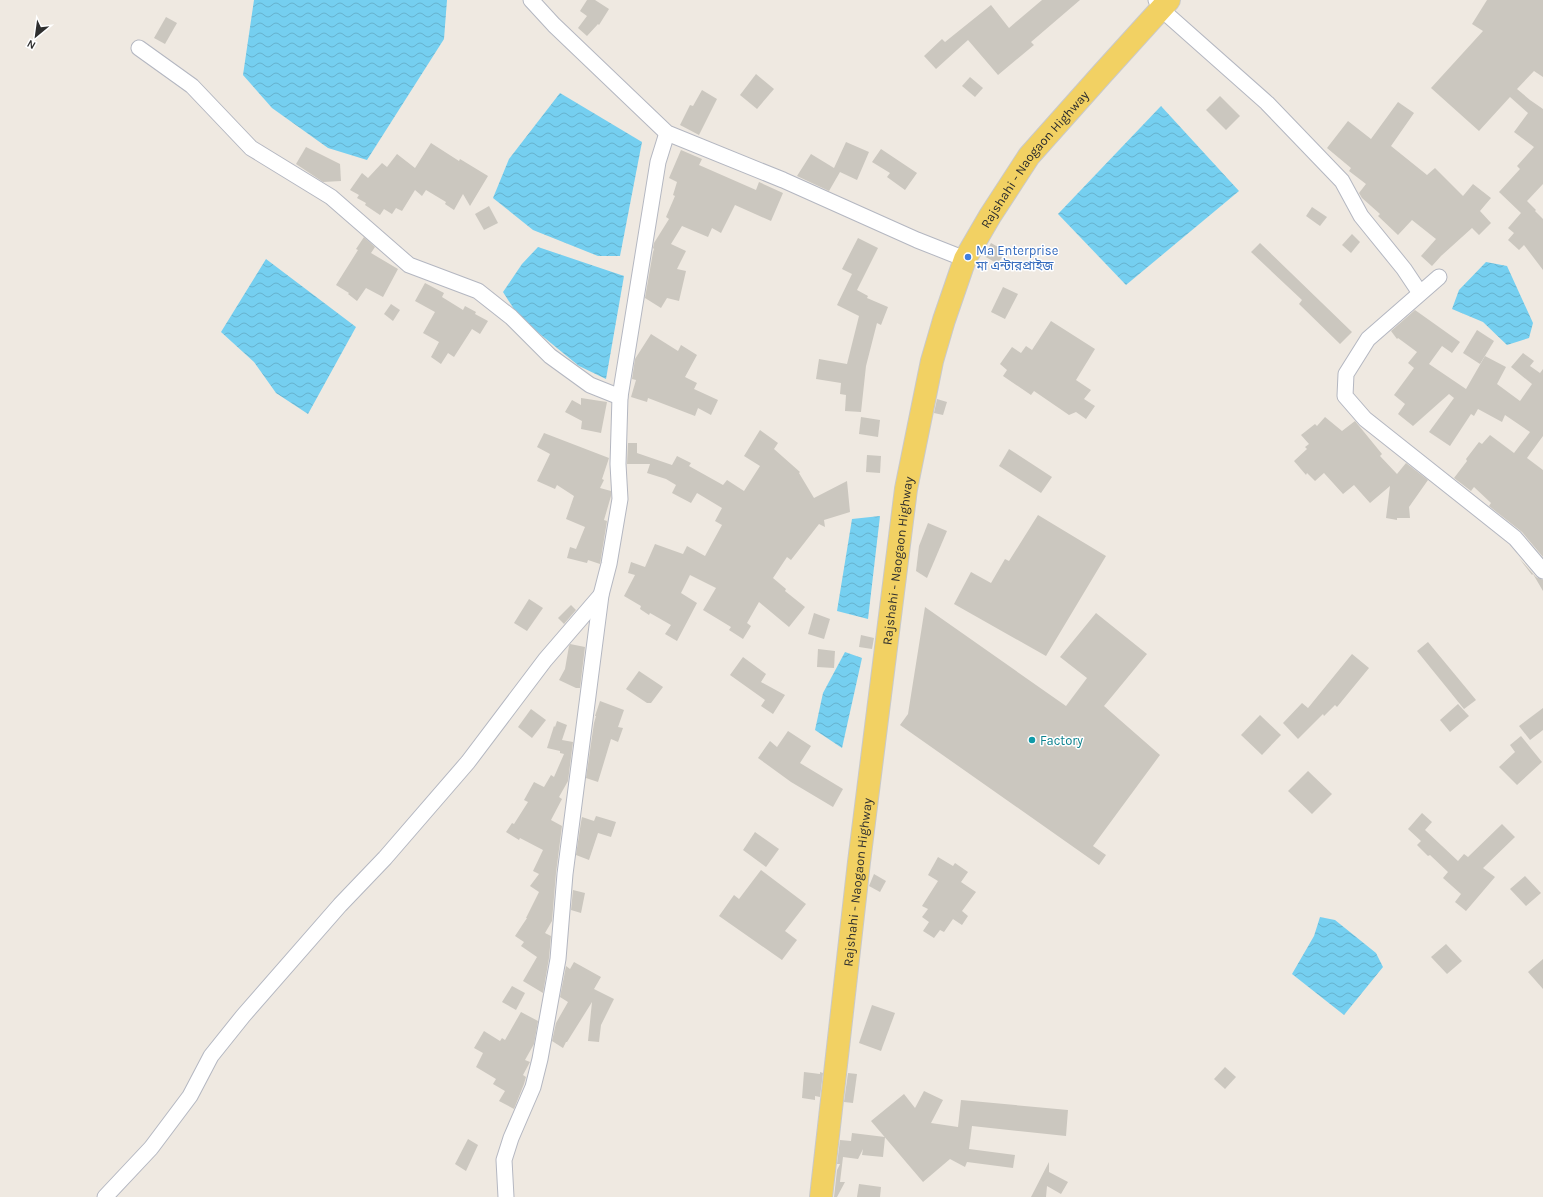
<svg xmlns="http://www.w3.org/2000/svg" width="1543" height="1197" viewBox="0 0 1543 1197" font-family="Karla,'Noto Sans Bengali',sans-serif">
<defs>
<pattern id="water-waves" width="16" height="10" patternUnits="userSpaceOnUse"><rect width="16" height="10" fill="#75cff0"/><path d="M0 5q4-4 8 0t8 0" fill="none" stroke="#66b2ce"/></pattern>
</defs>
<rect width="100%" height="100%" fill="#efe9e1"/>
<g fill="url(#water-waves)">
<polygon points="254,0 447,0 444,39 367,160 328,148 272,108 243,75"/>
<polygon points="560,93 642,142 620,256 598,256 533,230 493,198 509,159"/>
<polygon points="1161,106 1239,191 1126,285 1058,214"/>
<polygon points="538,247 624,276 606,379 579,366 519,317 503,292 522,264"/>
<polygon points="266,259 356,327 308,414 276,393 254,362 221,332"/>
<polygon points="1486,262 1507,266 1533,323 1529,338 1507,345 1483,322 1452,309 1459,290"/>
<polygon points="880,516 868,619 837,611 852,519"/>
<polygon points="845,652 862,658 842,748 815,730 823,693"/>
<polygon points="1320,917 1335,920 1376,953 1383,967 1344,1015 1292,974 1314,936"/>
</g>
<g fill="#cbc7bf">
<polygon points="587,0 595,0 609,9 599,25 598,24 587,36 578,28 587,16 580,11"/>
<polygon points="1042,0 1080,0 1031,42 1034,45 998,75 968,40 936,69 924,56 942,39 945,42 991,5 1009,28"/>
<polygon points="1487,0 1543,0 1543,77 1534,71 1517,89 1530,100 1543,109 1543,184 1527,201 1536,210 1535,211 1543,219 1543,270 1524,245 1519,250 1508,240 1514,233 1508,228 1521,213 1499,192 1520,169 1517,166 1534,147 1514,132 1528,113 1510,97 1479,131 1431,88 1483,31 1472,24"/>
<polygon points="166,17 177,23 165,44 154,38"/>
<polygon points="756,74 774,89 757,109 740,95"/>
<polygon points="970,77 983,88 975,97 962,86"/>
<polygon points="702,90 717,99 699,135 680,125 690,105 693,106"/>
<polygon points="1220,96 1240,116 1226,130 1206,110"/>
<polygon points="1398,102 1414,113 1391,146 1427,175 1435,168 1463,196 1473,184 1491,198 1480,211 1491,223 1479,235 1472,228 1441,256 1432,266 1421,256 1436,239 1412,220 1398,235 1378,216 1380,214 1362,198 1359,193 1366,184 1349,171 1351,168 1327,148 1348,121 1371,139"/>
<polygon points="846,142 869,152 857,180 840,172 829,191 797,176 811,154 834,168"/>
<polygon points="431,143 459,161 460,159 488,176 470,206 463,194 454,210 445,204 446,202 426,190 422,196 415,190 402,211 396,208 392,214 384,209 380,215 365,205 366,203 357,198 359,195 350,190 362,173 368,178 382,163 387,167 397,154 415,168"/>
<polygon points="306,147 340,164 341,181 323,182 296,164"/>
<polygon points="881,149 917,173 905,190 887,177 890,173 872,162"/>
<polygon points="681,150 702,159 699,165 756,190 759,182 783,193 771,221 735,205 721,233 712,228 708,237 682,226 671,244 686,251 677,269 686,271 679,301 667,298 661,308 645,298 653,252 654,249 653,248 654,243 669,219 666,217 675,196 673,195 677,182 669,178"/>
<polygon points="489,206 498,223 484,230 475,214"/>
<polygon points="1312,207 1327,217 1320,226 1306,216"/>
<polygon points="1352,234 1360,242 1351,253 1342,245"/>
<polygon points="364,237 375,247 371,253 398,269 383,297 366,288 357,301 348,294 349,293 336,285 358,250 356,249"/>
<polygon points="858,238 878,248 857,290 868,296 867,298 888,307 881,325 877,323 866,366 861,412 845,411 846,395 840,394 841,383 816,379 819,359 847,364 859,316 837,305 852,274 842,269"/>
<polygon points="991,243 1005,251 998,264 984,256"/>
<polygon points="1260,243 1352,332 1340,344 1299,304 1302,300 1251,252"/>
<polygon points="425,283 444,293 442,297 463,310 465,306 476,312 475,314 488,321 480,334 472,329 454,357 448,353 441,364 431,357 439,342 423,333 435,312 415,301"/>
<polygon points="1003,287 1018,294 1005,319 991,312"/>
<polygon points="391,304 400,310 393,321 384,314"/>
<polygon points="1415,310 1460,342 1452,353 1442,346 1429,364 1466,389 1485,356 1506,367 1497,384 1520,401 1532,384 1511,367 1523,353 1534,361 1530,366 1540,373 1543,369 1543,436 1527,458 1543,470 1543,557 1522,532 1489,506 1491,503 1474,487 1471,491 1454,478 1467,461 1466,459 1479,442 1482,444 1490,435 1514,453 1530,432 1505,415 1502,422 1478,409 1474,416 1471,414 1450,446 1429,432 1454,398 1449,394 1413,426 1398,414 1405,404 1394,395 1414,368 1408,363 1417,352 1398,338 1397,339 1391,331"/>
<polygon points="1051,321 1095,349 1076,380 1091,390 1084,399 1095,406 1086,419 1076,412 1069,415 1034,391 1031,395 1003,376 1007,370 1000,364 1012,347 1021,353 1026,346 1032,350"/>
<polygon points="1477,330 1494,341 1480,364 1463,353"/>
<polygon points="651,334 678,351 681,345 697,355 685,377 697,383 694,389 718,400 711,415 698,408 695,416 648,398 647,402 631,397 636,380 632,379 635,359"/>
<polygon points="581,398 607,402 601,433 581,429 582,421 565,412 572,400 581,405"/>
<polygon points="937,399 947,402 943,415 934,413"/>
<polygon points="861,417 880,420 878,437 859,434"/>
<polygon points="1325,417 1342,431 1355,421 1382,454 1380,456 1397,474 1406,463 1428,480 1409,507 1410,518 1397,518 1397,520 1386,518 1390,486 1370,503 1354,485 1343,494 1324,473 1315,481 1307,473 1306,475 1294,461 1307,449 1305,447 1309,444 1301,435 1315,424 1317,426"/>
<polygon points="760,430 778,443 774,449 800,472 799,473 814,498 847,481 850,512 824,520 825,527 819,524 791,560 787,557 773,578 786,589 785,591 805,607 789,627 759,602 747,623 751,626 743,639 729,630 731,627 703,610 716,588 690,575 681,593 697,603 677,641 665,634 671,625 650,613 649,615 640,609 641,606 624,596 635,575 628,573 631,562 645,567 655,544 683,554 687,546 705,556 722,525 715,521 722,508 697,493 691,503 672,493 676,485 666,479 647,473 650,464 627,464 628,443 637,443 637,453 672,465 677,456 691,463 689,466 723,485 727,480 744,491 760,466 744,456"/>
<polygon points="544,433 609,458 602,479 604,480 600,488 611,491 611,496 604,520 607,521 600,564 588,560 587,563 567,558 570,547 576,549 585,527 566,519 574,496 557,485 555,489 537,481 550,454 537,447"/>
<polygon points="1009,449 1052,477 1041,493 999,466"/>
<polygon points="867,455 881,456 880,473 866,472"/>
<polygon points="1038,515 1106,556 1046,656 954,604 971,572 991,583 1005,559 1009,561"/>
<polygon points="928,523 947,531 927,578 916,571 919,546"/>
<polygon points="1519,558 1536,577 1543,580 1543,591 1533,574 1532,575"/>
<polygon points="529,599 543,608 527,631 514,623"/>
<polygon points="571,605 576,610 564,624 558,618"/>
<polygon points="925,607 1066,706 1087,678 1060,657 1096,613 1147,654 1104,706 1160,755 1093,846 1106,855 1099,865 900,725 908,714"/>
<polygon points="814,613 830,619 824,639 808,634"/>
<polygon points="861,635 874,638 872,649 859,647"/>
<polygon points="1428,642 1476,700 1464,709 1417,651"/>
<polygon points="570,644 585,647 580,688 576,688 559,680 565,669 569,646"/>
<polygon points="818,649 835,651 834,668 817,667"/>
<polygon points="1352,654 1369,668 1337,707 1335,705 1324,716 1323,714 1298,739 1283,723 1302,703 1308,708"/>
<polygon points="743,657 766,674 761,682 785,695 773,714 761,706 765,700 730,675"/>
<polygon points="639,671 663,687 651,703 647,703 626,689"/>
<polygon points="600,701 624,710 618,727 623,728 618,742 611,739 598,782 586,778 594,723 596,716 595,716"/>
<polygon points="1458,704 1469,716 1450,732 1440,720"/>
<polygon points="1543,708 1543,730 1530,740 1519,726"/>
<polygon points="531,709 546,720 532,738 518,727"/>
<polygon points="1260,715 1281,735 1262,755 1241,735"/>
<polygon points="557,721 567,725 562,740 573,742 568,781 559,797 562,799 551,820 562,826 556,873 552,921 545,933 551,936 549,958 543,993 523,981 537,957 521,946 524,942 515,936 527,918 526,918 539,892 530,886 539,874 533,871 543,850 520,838 519,840 506,832 512,823 514,824 528,802 524,800 534,782 544,787 551,775 554,777 564,754 560,753 560,751 547,748 554,726 555,727"/>
<polygon points="788,731 811,746 800,763 843,789 833,807 791,782 758,758 770,741 777,747"/>
<polygon points="1521,736 1542,762 1517,785 1499,767 1515,752 1510,745"/>
<polygon points="1308,771 1332,794 1312,814 1288,791"/>
<polygon points="1422,813 1432,822 1425,830 1458,861 1464,854 1468,857 1502,824 1515,837 1483,868 1495,877 1466,911 1455,902 1461,894 1443,878 1448,872 1430,855 1428,856 1417,845 1421,841 1408,829"/>
<polygon points="596,816 616,822 611,837 598,833 589,860 576,855 581,822 582,817 594,821"/>
<polygon points="755,832 779,849 766,867 743,850"/>
<polygon points="938,857 953,866 955,863 968,872 961,882 976,892 962,911 968,916 962,925 953,919 944,932 940,930 934,938 923,931 929,922 922,917 928,909 922,906 938,881 928,875"/>
<polygon points="761,870 806,904 785,931 797,940 782,960 719,916 734,895 739,899"/>
<polygon points="874,874 886,881 880,892 869,886"/>
<polygon points="1525,876 1541,893 1526,906 1510,889"/>
<polygon points="573,890 585,893 581,913 571,910"/>
<polygon points="1446,944 1462,961 1447,974 1431,957"/>
<polygon points="1543,959 1543,989 1528,972"/>
<polygon points="574,962 601,977 594,989 614,999 601,1025 599,1042 588,1041 592,1002 567,1042 566,1042 563,1048 552,1041 556,1023 568,1002 560,997 566,966 570,969"/>
<polygon points="512,986 525,993 516,1010 502,1002"/>
<polygon points="872,1005 895,1013 881,1051 859,1043"/>
<polygon points="521,1012 538,1021 534,1044 525,1060 530,1062 523,1075 526,1077 524,1084 514,1109 499,1101 505,1091 493,1084 496,1079 476,1067 483,1053 474,1048 484,1031 500,1041 502,1038 505,1040"/>
<polygon points="1225,1067 1236,1077 1225,1089 1214,1079"/>
<polygon points="804,1072 820,1074 820,1072 823,1073 820,1097 815,1096 815,1100 802,1098"/>
<polygon points="848,1073 857,1074 853,1103 844,1102"/>
<polygon points="924,1091 943,1100 931,1123 958,1127 961,1100 1068,1110 1066,1136 972,1126 969,1149 1015,1155 1013,1168 967,1162 965,1167 950,1159 923,1182 871,1121 904,1094 915,1108"/>
<polygon points="852,1133 885,1137 883,1157 862,1155 863,1149 858,1159 843,1157 840,1182 845,1182 837,1197 834,1197 837,1170 840,1164 837,1164 840,1140 851,1141"/>
<polygon points="468,1139 478,1145 466,1171 455,1164"/>
<polygon points="1049,1162 1049,1172 1068,1182 1061,1194 1047,1186 1046,1197 1031,1197"/>
<polygon points="859,1184 881,1187 880,1197 857,1197"/>
</g>
<g fill="none" stroke-linecap="round" stroke-linejoin="round">
<defs>
<g id="street">
<polyline points="531,0 554,25 667,133 783,180 917,240 965,259"/>
<polyline points="1156,0 1161,9 1267,103 1342,181 1361,216 1404,269 1420,293"/>
<polyline points="139,48 192,86 251,148 331,197 409,265 478,291 511,317 550,356 590,385 620,397"/>
<polyline points="1439,277 1368,339 1346,374 1345,396 1365,419 1515,538 1543,571"/>
<polyline points="105,1197 151,1148 190,1096 211,1056 243,1016 340,905 385,858 468,762 545,660 601,595"/>
<polyline points="506,1197 504,1160 511,1138 533,1087 540,1059 558,959 565,874 601,595 609,564 620,499 618,464 620,397 658,162 667,133"/>
</g>
<g id="primary">
<path id="s1" d="M 821,1197 L 859,862 L 906,489 L 932,361 L 944,320 L 965,259 L 990,216 L 1029,156 L 1102,74 L 1169,0"/>
</g>
</defs>
<use href="#street" stroke="#b4b7c1" stroke-width="17"/>
<use href="#primary" stroke="#c9c9c9" stroke-width="24"/>
<use href="#street" stroke="#fff" stroke-width="15"/>
<use href="#primary" stroke="#f2d163" stroke-width="22"/>
</g>
<circle fill="#3f7fe0" stroke="#fff" stroke-width="1.5" cx="968" cy="257" r="4"/>
<circle fill="#0f9aa8" stroke="#fff" stroke-width="1.5" cx="1032" cy="740" r="4"/>
<g text-anchor="middle" stroke-width="3" stroke-linejoin="round" paint-order="stroke">
<g font-size="13" fill="#2e2e2e" stroke="#fff">
<text dy="5" stroke="none"><textPath href="#s1" startOffset="1073">Rajshahi - Naogaon Highway</textPath></text>
<text dy="5" stroke="none"><textPath href="#s1" startOffset="641">Rajshahi - Naogaon Highway</textPath></text>
<text dy="5" stroke="none"><textPath href="#s1" startOffset="317">Rajshahi - Naogaon Highway</textPath></text>
</g>
<g font-size="13" fill="#366cbe" stroke="#fff" text-anchor="start">
<text x="976" y="255">Ma Enterprise<tspan x="976" dy="15">মা এন্টারপ্রাইজ</tspan></text>
</g>
<g font-size="13" fill="#0d838f" stroke="#fff" text-anchor="start">
<text x="1040" y="745">Factory</text>
</g>
</g>
<g transform="translate(36 36) rotate(209)" stroke="#ffffff" stroke-width="3" paint-order="stroke">
<path d="M0-3L7 15L0 10L-7 15Z" fill="#2e2e2e"/>
<text y="-6" font-size="11" font-weight="bold" text-anchor="middle" fill="#2e2e2e">N</text>
</g>
</svg>
